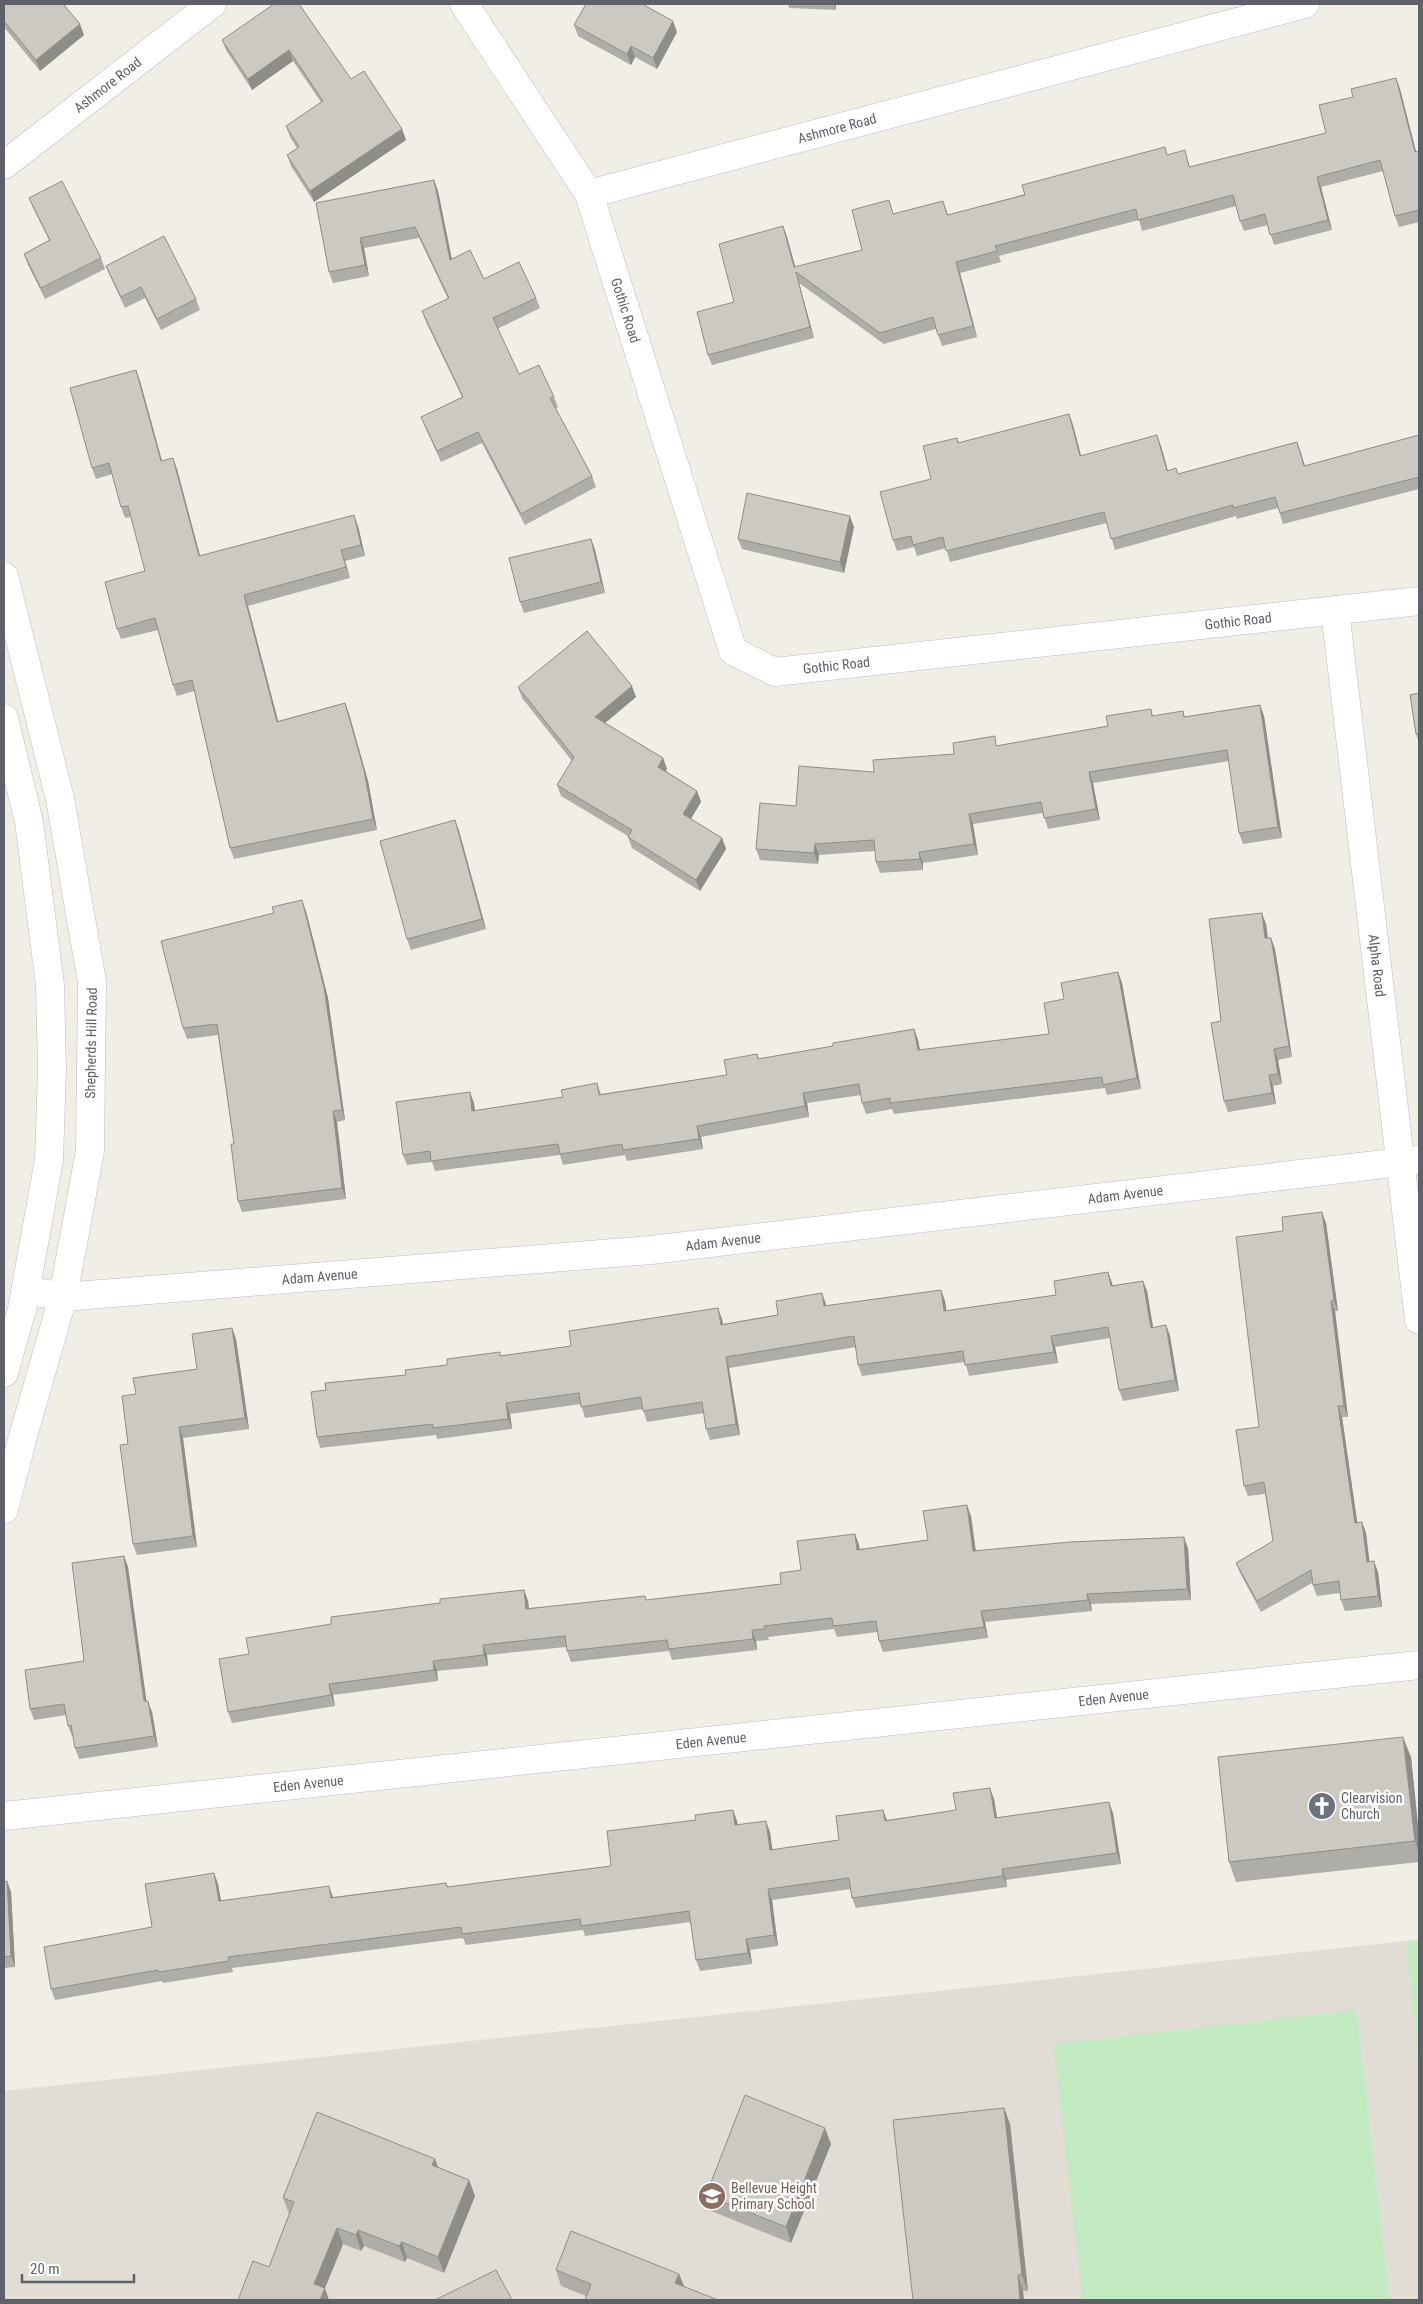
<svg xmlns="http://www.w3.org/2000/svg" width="1423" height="2304" viewBox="0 0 1423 2304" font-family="'Roboto Condensed',sans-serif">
<rect width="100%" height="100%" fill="#f1eee6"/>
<polygon fill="#e1ddd5" points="1405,1941 1419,2073 1419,2300 4,2300 4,2091"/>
<g fill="#c2ebc1">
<polygon points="1419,1940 1419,2073 1405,1941"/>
<polygon points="1356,2010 1389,2300 1082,2300 1053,2044"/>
</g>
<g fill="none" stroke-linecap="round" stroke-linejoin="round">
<defs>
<g id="street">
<path id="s1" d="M 464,4 L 589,194 L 1305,4"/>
<path id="s2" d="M 4,165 L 212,4"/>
<path id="s3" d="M 589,194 L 733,651 L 775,672 L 1419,601"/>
<path id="s4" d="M 1335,610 L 1419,1320"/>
<path id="s5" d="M 26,1290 L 63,1297 L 651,1250 L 1419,1160"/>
<path id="s6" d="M 4,1816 L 1419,1665"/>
</g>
<g id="secondary">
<polyline points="4,576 60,799 92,982 90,1151 63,1297 22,1440 4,1510"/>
<polyline points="4,718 29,822 50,985 52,1070 49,1160 22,1309 4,1373"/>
</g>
</defs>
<use href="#street" stroke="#b9bcc1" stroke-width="29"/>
<use href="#secondary" stroke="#b9bdc3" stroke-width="29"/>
<use href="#street" stroke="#fff" stroke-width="28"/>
<use href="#secondary" stroke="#fff" stroke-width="28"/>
</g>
<g fill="#afada8">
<polygon points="4,4 68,4 65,6 84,35 40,71 4,27"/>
<polygon points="274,4 402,129 406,140 314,202 291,166 287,155 297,148 290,137 286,126 321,102 293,61 252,90 226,50 222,40"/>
<polygon points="788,4 836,4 836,10 789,8"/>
<polygon points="574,25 677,32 657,69 635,57 631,65 578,36"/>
<polygon points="1396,78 1400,89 1416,152 1419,151 1419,222 1399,227 1395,216 1383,171 1321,187 1332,230 1274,245 1268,225 1244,231 1240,221 1236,206 1142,231 1139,220 999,256 1001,262 960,273 977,337 942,346 936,329 884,344 799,283 814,338 712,365 708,355 734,302 783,226 787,237 795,267 862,250 894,214 943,201 948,215 1168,155 1188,161 1190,167 1326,133 1353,97"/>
<polygon points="434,180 438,191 452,259 484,279 536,298 540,308 497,329 519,374 554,397 558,407 556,409 592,476 596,487 525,525 482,443 441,462 425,427 421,417 462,397 426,322 422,311 448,299 419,238 364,248 369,276 333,283 329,272 316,203"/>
<polygon points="29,198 101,258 105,269 45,299 28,265 24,254 49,240 33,208"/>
<polygon points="106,266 196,299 200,310 161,330 145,298 125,308 110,276"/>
<polygon points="140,381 162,461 177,469 200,556 358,526 365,556 345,561 350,578 248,606 278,721 345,703 349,714 368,781 377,830 234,859 230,848 194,691 177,696 173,685 158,630 121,639 117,629 145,571 131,517 125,518 121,507 112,474 96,479 92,468"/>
<polygon points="1069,414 1073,425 1081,456 1161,446 1168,471 1176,468 1178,474 1297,442 1305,466 1419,435 1419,489 1283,524 1278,508 1237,519 1236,516 1115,550 1107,523 950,562 946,548 917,556 914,547 897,551 893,540 957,438 959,443"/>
<polygon points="854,527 844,573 742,549 738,539"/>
<polygon points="591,539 595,550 605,593 524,613 520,602"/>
<polygon points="518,687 636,697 605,723 663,758 667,769 666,771 697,791 701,802 691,819 722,838 726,849 700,891 632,848 628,837 628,836 561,796 557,785 572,761 522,698"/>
<polygon points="1419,693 1419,743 1416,734"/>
<polygon points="1260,705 1264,716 1282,838 1243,844 1239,833 1229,761 1093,783 1100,820 1048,829 1043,813 973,824 978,855 923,863 923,870 880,873 876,862 875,851 819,855 818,864 760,860 756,849 796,806 874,772 954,754 1108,726 1151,709 1153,716 1183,711 1185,717"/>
<polygon points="455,820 459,831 486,929 411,950 407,939"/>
<polygon points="306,911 328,998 345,1120 337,1122 346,1199 242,1212 238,1201 234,1144 218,1035 187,1039 183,1028"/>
<polygon points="1266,924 1268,938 1271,938 1275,949 1292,1057 1278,1060 1282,1084 1273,1086 1276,1104 1228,1112 1224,1101 1221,1021"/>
<polygon points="1118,972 1122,983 1141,1089 1107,1095 1105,1088 894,1114 892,1109 866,1114 862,1103 861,1095 807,1103 809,1117 701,1137 703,1149 627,1161 625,1155 563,1165 560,1155 435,1171 432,1162 407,1165 403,1155 474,1103 475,1111 563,1097 597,1083 601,1094 727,1075 757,1054 759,1059 833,1046 914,1029 918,1040 920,1050 1049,1034 1064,999"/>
<polygon points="1326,1223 1338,1311 1335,1311 1348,1417 1342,1417 1357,1523 1362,1522 1366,1533 1369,1562 1378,1572 1382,1607 1345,1611 1341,1600 1340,1593 1317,1596 1312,1583 1261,1612 1240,1573 1236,1563 1273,1541 1265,1494 1248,1496 1244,1486 1259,1427 1283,1231"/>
<polygon points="1108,1272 1113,1286 1143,1281 1147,1291 1153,1328 1166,1325 1170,1336 1179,1391 1123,1401 1119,1390 1110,1338 1055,1347 1058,1363 969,1376 965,1362 862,1376 858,1365 856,1347 729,1368 740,1435 710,1440 706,1429 704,1413 647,1422 643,1409 585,1418 581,1404 510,1414 512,1429 437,1439 436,1435 320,1448 317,1437 326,1390 406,1375 447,1365 501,1356 571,1346 722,1319 723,1324 826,1306 941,1290 945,1301 946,1311 1056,1295"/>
<polygon points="232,1328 236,1339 249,1429 183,1438 197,1547 137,1555 133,1544 128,1444 136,1394 197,1369"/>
<polygon points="971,1516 976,1551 1188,1548 1191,1600 1091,1604 1092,1611 985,1622 988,1638 883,1652 879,1641 878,1632 837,1637 834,1629 768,1637 769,1640 756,1641 757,1650 672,1660 669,1651 571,1662 567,1651 566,1647 487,1655 488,1666 437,1671 438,1681 333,1695 335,1706 232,1723 228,1712 249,1654 331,1624 440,1603 524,1590 528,1601 529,1608 647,1600 781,1584 855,1534 859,1545 860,1549 928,1540"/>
<polygon points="124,1556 128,1567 146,1701 152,1712 158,1747 79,1759 75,1748 73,1736 72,1736 68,1726 66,1715 34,1720 30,1709 84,1661"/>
<polygon points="1411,1757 1419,1835 1419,1862 1236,1882 1229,1862"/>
<polygon points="994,1799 997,1818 1113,1813 1121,1864 1006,1880 1007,1887 856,1908 852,1898 851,1889 772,1900 778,1946 750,1950 752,1964 700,1971 696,1960 691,1922 585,1936 583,1930 466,1945 463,1938 232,1968 233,1972 163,1983 162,1981 55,2000 51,1989 152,1927 214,1873 218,1884 221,1901 333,1897 446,1883 448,1887 611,1866 696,1820 733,1810 737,1821 738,1825 770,1832 772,1850 839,1840 887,1820 956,1810"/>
<polygon points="7,1881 11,1892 15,1967 4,1968 4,1882"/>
<polygon points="1004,2108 1010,2124 1028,2291 1023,2291 1024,2300 913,2300"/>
<polygon points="831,2144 791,2243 711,2211 706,2195"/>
<polygon points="438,2167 469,2180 475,2196 444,2273 407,2258 405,2262 364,2246 361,2251 343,2244 325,2288 269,2267 289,2214 283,2198"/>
<polygon points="556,2270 679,2274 684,2286 586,2296 561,2286"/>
</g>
<g fill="#8f8d88">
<polygon points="834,4 836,4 836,10"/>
<polygon points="673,21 677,32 657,69 653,58"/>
<polygon points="80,24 84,35 40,71 36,60"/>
<polygon points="631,46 635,57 631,65 627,54"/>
<polygon points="289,50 293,61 252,90 248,79"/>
<polygon points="1396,78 1400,89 1419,163 1415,152"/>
<polygon points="402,129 406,140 314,202 310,191"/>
<polygon points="1317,177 1321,187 1332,230 1328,220"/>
<polygon points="434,180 438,191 454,271 450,260"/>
<polygon points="783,226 787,237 797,273 794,267"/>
<polygon points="360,238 364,248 369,276 365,265"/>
<polygon points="956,262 960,273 977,337 973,326"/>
<polygon points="796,272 814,338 810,327"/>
<polygon points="136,370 140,381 165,472 161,461"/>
<polygon points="1069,414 1073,425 1084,467 1080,456"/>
<polygon points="1157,435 1161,446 1171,482 1167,471"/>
<polygon points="1297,442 1301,453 1308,477 1304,466"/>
<polygon points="173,458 177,469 203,567 199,556"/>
<polygon points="354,515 358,526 365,556 361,545"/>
<polygon points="850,516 854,527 844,573 840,562"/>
<polygon points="591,539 595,550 605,593 601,582"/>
<polygon points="341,550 345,561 350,578 346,567"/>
<polygon points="244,595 248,606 281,732 277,722"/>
<polygon points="632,686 636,697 599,728 595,717"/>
<polygon points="345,703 349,714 368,781 377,830 373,819"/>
<polygon points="1260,705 1264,716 1282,838 1278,827"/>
<polygon points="663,758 667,769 662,778 658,767"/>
<polygon points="1089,772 1093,783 1100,820 1096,809"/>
<polygon points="697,791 701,802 687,825 683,814"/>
<polygon points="969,814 973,824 978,855 974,844"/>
<polygon points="455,820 459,831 486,929 482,919"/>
<polygon points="722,838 726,849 700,891 696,880"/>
<polygon points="815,844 819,855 818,864 814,853"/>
<polygon points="919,852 923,863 923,870 920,859"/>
<polygon points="302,900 306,911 328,998 345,1120 342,1110"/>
<polygon points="1262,913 1266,924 1269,949 1265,938"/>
<polygon points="1271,938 1275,949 1292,1057 1289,1046"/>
<polygon points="1118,972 1122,983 1141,1089 1137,1078"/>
<polygon points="914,1029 918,1040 922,1061 918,1050"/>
<polygon points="1274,1049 1278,1060 1282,1084 1278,1074"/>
<polygon points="1269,1075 1273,1086 1276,1104 1272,1093"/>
<polygon points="470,1092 474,1103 476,1122 472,1111"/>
<polygon points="803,1093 807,1103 809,1117 805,1106"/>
<polygon points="333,1111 337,1122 346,1199 342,1188"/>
<polygon points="697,1126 701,1137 703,1149 699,1139"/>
<polygon points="1322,1212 1326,1223 1338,1311 1334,1300"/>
<polygon points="1108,1272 1112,1283 1115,1297 1111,1286"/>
<polygon points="1143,1281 1147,1291 1155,1339 1151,1328"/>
<polygon points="941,1290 945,1301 948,1322 944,1311"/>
<polygon points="822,1293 826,1304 828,1317 824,1306"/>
<polygon points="1331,1301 1335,1311 1348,1417 1344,1406"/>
<polygon points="718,1308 722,1319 725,1336 721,1325"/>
<polygon points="1166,1325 1170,1336 1179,1391 1175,1380"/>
<polygon points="232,1328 236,1339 249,1429 245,1418"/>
<polygon points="1051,1336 1055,1347 1058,1363 1054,1352"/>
<polygon points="726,1357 729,1368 740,1435 736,1424"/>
<polygon points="506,1403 510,1414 512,1429 508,1419"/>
<polygon points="1338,1406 1342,1417 1359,1534 1355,1523"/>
<polygon points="179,1427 183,1438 197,1547 193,1536"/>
<polygon points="967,1505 971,1516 977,1562 973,1551"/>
<polygon points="1362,1522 1366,1533 1371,1573 1367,1562"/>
<polygon points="855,1534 859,1545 861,1561 857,1550"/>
<polygon points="1184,1537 1188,1548 1191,1600 1187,1589"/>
<polygon points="124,1556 128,1567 148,1712 144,1701"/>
<polygon points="1374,1561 1378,1572 1382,1607 1378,1596"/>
<polygon points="524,1590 528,1601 530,1620 526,1609"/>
<polygon points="1087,1594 1091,1604 1092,1611 1088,1600"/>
<polygon points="981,1611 985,1622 988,1638 984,1627"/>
<polygon points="752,1630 756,1641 757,1650 753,1639"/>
<polygon points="483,1645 487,1655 488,1666 484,1655"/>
<polygon points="433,1661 437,1671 438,1681 434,1670"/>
<polygon points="329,1684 333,1695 335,1706 331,1695"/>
<polygon points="148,1701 152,1712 158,1747 154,1736"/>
<polygon points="1403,1737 1411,1757 1419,1835 1419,1854 1415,1841"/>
<polygon points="990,1788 994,1799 999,1829 995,1818"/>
<polygon points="1109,1802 1113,1813 1121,1864 1117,1853"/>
<polygon points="733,1810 737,1821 739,1836 735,1825"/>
<polygon points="883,1810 887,1820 885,1821"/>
<polygon points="766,1821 770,1832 774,1861 770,1850"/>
<polygon points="1002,1869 1006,1880 1007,1887 1003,1876"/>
<polygon points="214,1873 218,1884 223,1912 219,1901"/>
<polygon points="7,1881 11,1892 15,1967 11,1956"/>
<polygon points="329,1886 333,1897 331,1898"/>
<polygon points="768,1889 772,1900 778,1946 774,1935"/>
<polygon points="746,1939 750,1950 752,1964 748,1953"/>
<polygon points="1004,2108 1010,2124 1028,2291 1022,2275"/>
<polygon points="825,2128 831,2144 791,2243 786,2227"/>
<polygon points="435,2159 441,2175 432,2165"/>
<polygon points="469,2180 475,2196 444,2273 438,2257"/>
<polygon points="337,2228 343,2244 325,2288 329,2300 320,2300 314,2284"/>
<polygon points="358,2230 364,2246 361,2251 356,2235"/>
<polygon points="402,2242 407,2258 405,2262 399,2246"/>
<polygon points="679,2274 685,2289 675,2283"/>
<polygon points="1018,2275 1023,2291 1024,2300 1020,2300"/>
</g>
<g fill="#ccc9c3" stroke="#8f8d88">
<polygon points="4,4 63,4 80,24 36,60 4,21"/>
<polygon points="274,4 299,4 351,79 364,71 402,129 310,191 287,155 299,147 286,126 323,101 289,50 248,79 222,40"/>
<polygon points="586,4 642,4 673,21 653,58 631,46 627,54 574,25"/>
<polygon points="1396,78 1415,152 1419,151 1419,210 1395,216 1380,160 1317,177 1328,220 1270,235 1265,214 1240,221 1233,195 1138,220 1136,209 995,246 997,251 956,262 973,326 938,335 933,317 880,333 796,272 810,327 708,355 697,312 734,302 719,244 783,226 794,267 862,250 852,210 889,200 893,214 943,201 947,215 1025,195 1022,185 1165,147 1167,155 1185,150 1189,167 1326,133 1319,105 1353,97 1351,89"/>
<polygon points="434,180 450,260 470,250 484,279 519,262 536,298 493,318 519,374 539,365 554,397 550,398 592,476 521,514 478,432 437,451 421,417 463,397 422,311 449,298 415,227 360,238 365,265 329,272 316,203"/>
<polygon points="62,181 101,258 41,288 24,254 50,240 29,198"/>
<polygon points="164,236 196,299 157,319 141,287 121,297 106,266"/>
<polygon points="136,370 161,461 173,458 199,556 354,515 361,545 341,550 346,567 244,595 277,722 345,703 364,770 373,819 230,848 192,680 173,685 155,618 117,629 105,582 145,571 128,506 121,507 109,463 92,468 70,388"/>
<polygon points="1069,414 1080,456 1157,435 1167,471 1176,468 1178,474 1297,442 1304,466 1419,435 1419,477 1280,513 1275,497 1233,508 1233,505 1111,539 1104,512 946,551 943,537 913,545 911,536 893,540 880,492 931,479 923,446 957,438 958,443"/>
<polygon points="747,493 850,516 840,562 738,539"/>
<polygon points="591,539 601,582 520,602 509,558"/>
<polygon points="587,631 632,686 595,717 663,758 658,767 697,791 683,814 722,838 696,880 628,837 632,830 557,785 574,757 518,687"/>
<polygon points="1419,693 1419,734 1416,734 1410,695"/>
<polygon points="1260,705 1278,827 1239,833 1227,750 1089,772 1096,809 1044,818 1041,802 969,814 974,844 919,852 920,859 876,862 874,840 815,844 814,853 756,849 760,803 796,806 799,766 874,772 873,760 954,754 953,743 995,736 996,746 1108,726 1106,716 1151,709 1152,716 1183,711 1184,717"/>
<polygon points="455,820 482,919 407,939 380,841"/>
<polygon points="302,900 324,987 342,1110 333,1111 342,1188 238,1201 231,1144 234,1144 217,1024 183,1028 161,941 274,913 272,907"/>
<polygon points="1262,913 1265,938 1271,938 1289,1046 1274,1049 1278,1074 1269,1075 1272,1093 1224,1101 1211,1023 1221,1021 1209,919"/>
<polygon points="1118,972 1137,1078 1103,1085 1102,1077 890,1103 890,1098 862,1103 859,1084 803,1093 805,1106 697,1126 699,1139 623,1150 622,1144 560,1154 558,1144 431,1161 430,1151 403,1155 396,1102 470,1092 472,1111 563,1097 561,1090 597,1083 599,1095 727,1075 724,1060 757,1054 758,1059 833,1046 833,1043 914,1029 918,1050 1049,1034 1044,1003 1064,999 1061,983"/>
<polygon points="1322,1212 1334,1300 1331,1301 1344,1406 1338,1406 1355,1523 1362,1522 1367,1562 1374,1561 1378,1596 1341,1600 1339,1581 1313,1585 1311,1570 1257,1601 1236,1563 1273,1541 1264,1482 1244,1486 1236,1430 1259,1427 1236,1237 1283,1231 1282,1217"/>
<polygon points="1108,1272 1111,1286 1143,1281 1151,1328 1166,1325 1175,1380 1119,1390 1108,1327 1051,1336 1054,1352 965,1365 963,1351 858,1365 854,1336 726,1357 736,1424 706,1429 702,1402 643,1411 641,1397 581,1407 579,1393 506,1403 508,1419 433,1428 433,1424 317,1437 311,1392 326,1390 325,1383 406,1375 405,1370 447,1365 447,1359 500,1352 500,1356 571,1346 569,1331 718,1308 721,1325 778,1315 776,1301 822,1293 824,1306 941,1290 944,1311 1056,1295 1054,1281"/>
<polygon points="232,1328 245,1418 179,1427 193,1536 133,1544 120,1445 128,1444 122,1396 136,1394 133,1378 197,1369 192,1334"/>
<polygon points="967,1505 973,1551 1070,1542 1184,1537 1187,1589 1087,1594 1088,1600 981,1611 984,1627 879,1641 876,1621 833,1626 832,1618 764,1626 765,1629 752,1630 753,1639 669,1649 667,1640 567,1651 565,1636 483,1645 484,1655 433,1661 434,1670 329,1684 331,1695 228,1712 219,1659 249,1654 246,1638 331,1624 331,1617 440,1603 440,1599 524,1590 526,1609 645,1596 646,1600 781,1584 780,1573 801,1570 797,1541 855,1534 857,1550 928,1540 923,1511"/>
<polygon points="124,1556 144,1701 148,1701 154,1736 75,1748 71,1725 68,1726 64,1704 30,1709 25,1670 84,1661 72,1563"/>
<polygon points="1403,1737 1415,1841 1229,1862 1218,1757"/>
<polygon points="990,1788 995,1818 1109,1802 1117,1853 1002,1869 1003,1876 852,1898 849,1878 768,1889 774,1935 746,1939 748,1953 696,1960 689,1911 581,1926 580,1919 462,1934 461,1927 228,1957 229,1961 159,1972 158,1970 51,1989 44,1947 152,1927 145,1884 214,1873 219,1901 329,1886 331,1898 446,1883 447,1887 611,1866 607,1831 696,1820 695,1815 733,1810 735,1825 766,1821 770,1850 839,1840 836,1816 883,1810 885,1821 956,1810 953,1793"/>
<polygon points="7,1881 11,1956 4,1957 4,1882"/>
<polygon points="745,2095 825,2128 786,2227 706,2195"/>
<polygon points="1004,2108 1022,2275 1018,2275 1020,2300 913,2300 893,2120"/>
<polygon points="317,2112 435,2159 432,2165 469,2180 438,2257 402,2242 399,2246 358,2230 356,2235 337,2228 314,2284 325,2288 320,2300 238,2300 253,2261 269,2267 294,2202 283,2198"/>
<polygon points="571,2231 679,2274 675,2283 718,2300 585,2300 591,2284 556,2270"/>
<polygon points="496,2270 512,2300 435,2300"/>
</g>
<defs>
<symbol id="church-disc" viewBox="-11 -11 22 22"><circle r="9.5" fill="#6b7280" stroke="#fff"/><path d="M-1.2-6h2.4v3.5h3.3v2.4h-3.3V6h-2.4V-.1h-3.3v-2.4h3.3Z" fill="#fff"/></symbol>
<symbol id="school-disc" viewBox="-11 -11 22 22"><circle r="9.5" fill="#8d6e63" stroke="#fff"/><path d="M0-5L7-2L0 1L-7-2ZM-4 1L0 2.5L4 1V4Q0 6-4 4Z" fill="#fff"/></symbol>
</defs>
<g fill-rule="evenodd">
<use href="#church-disc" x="1306" y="1790" width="32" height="32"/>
<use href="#school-disc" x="696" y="2180" width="32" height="32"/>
</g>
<g text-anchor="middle" stroke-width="5" stroke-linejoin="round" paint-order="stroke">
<g font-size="14" fill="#5d6268" stroke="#fff">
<text dy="5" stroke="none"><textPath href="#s2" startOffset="131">Ashmore Road</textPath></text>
<text dy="5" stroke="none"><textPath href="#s1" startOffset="484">Ashmore Road</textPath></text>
<text dy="5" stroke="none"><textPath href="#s3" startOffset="122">Gothic Road</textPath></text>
<text dy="5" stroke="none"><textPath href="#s3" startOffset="992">Gothic Road</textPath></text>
<text dy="5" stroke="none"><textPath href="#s3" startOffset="588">Gothic Road</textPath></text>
<text dy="5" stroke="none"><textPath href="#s4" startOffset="358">Alpha Road</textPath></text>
<text transform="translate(91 1043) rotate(-89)" y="5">Shepherds Hill Road</text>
<text dy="5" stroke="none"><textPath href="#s5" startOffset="1105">Adam Avenue</textPath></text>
<text dy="5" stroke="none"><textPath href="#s5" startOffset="700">Adam Avenue</textPath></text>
<text dy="5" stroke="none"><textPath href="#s5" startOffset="295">Adam Avenue</textPath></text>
<text dy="5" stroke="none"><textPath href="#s6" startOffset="1116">Eden Avenue</textPath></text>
<text dy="5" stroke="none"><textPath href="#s6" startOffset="711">Eden Avenue</textPath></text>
<text dy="5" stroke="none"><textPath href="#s6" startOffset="306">Eden Avenue</textPath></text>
</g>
<g font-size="14" fill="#5b616d" stroke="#fff" text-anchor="start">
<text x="1341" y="1803">Clearvision<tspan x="1341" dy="16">Church</tspan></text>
</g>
<g font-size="14" fill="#785e54" stroke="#fff" text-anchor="start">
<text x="731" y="2193">Bellevue Height<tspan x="731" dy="16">Primary School</tspan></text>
</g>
</g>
<rect width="1423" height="2304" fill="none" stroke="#5d6268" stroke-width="10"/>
<path d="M22 2274v8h112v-8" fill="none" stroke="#5d6268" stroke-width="2.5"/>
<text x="30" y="2274" font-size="15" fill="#5d6268" stroke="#ffffff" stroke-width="4" paint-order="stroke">20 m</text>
</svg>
